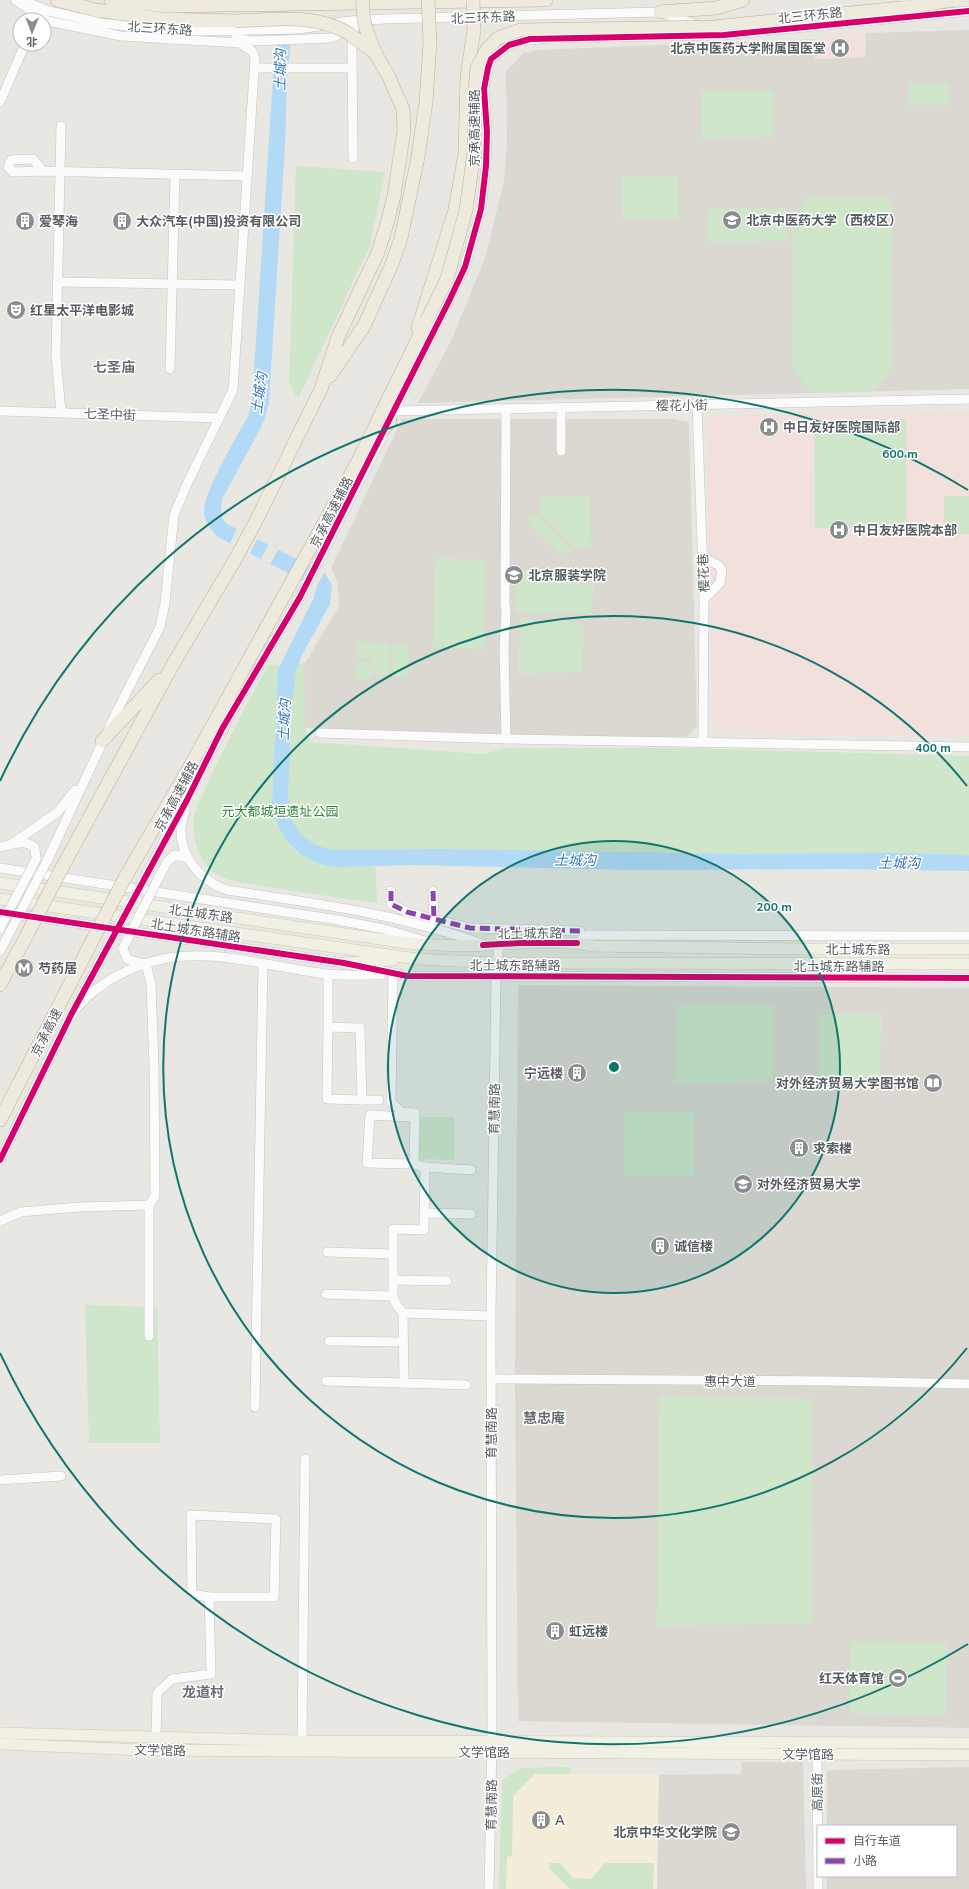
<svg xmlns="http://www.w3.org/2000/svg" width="969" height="1889" viewBox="0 0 969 1889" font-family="'Nunito Sans','Noto Sans SC',sans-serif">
<rect width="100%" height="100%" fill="#e8e7e2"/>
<polygon fill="#f4eed8" points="535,1774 659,1775 657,1889 506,1889 507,1857 512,1856 513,1796"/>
<g fill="#dad8d1">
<polygon points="969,30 969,389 418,403 451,341 485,258 504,181 507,139 506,72 523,53 537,50 816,39 815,59 865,57 866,33"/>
<polygon points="402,419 673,419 689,422 697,726 685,739 305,728 305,663 339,607 338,583 331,568"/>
<polygon points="518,985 969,988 969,1728 518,1721 515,1380"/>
<polygon points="742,1762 803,1762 806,1889 657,1889 659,1775 741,1774"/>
<polygon points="969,1767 969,1889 827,1889 827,1876 956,1876 956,1826 827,1826 827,1770"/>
</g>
<g fill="#f2e0dc">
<polygon points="866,33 865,57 815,59 816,39"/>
<polygon points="969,413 969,737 714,733 706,415"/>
</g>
<g fill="#cfe6cb">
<rect x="909" y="84" width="40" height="21"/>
<polygon points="773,90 773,137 702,138 701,91"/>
<polygon points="296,166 385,172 370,246 298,399 289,383"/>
<polygon points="622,177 678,177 679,219 623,219"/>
<polygon points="807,197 891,197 893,366 883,380 871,392 813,393 802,382 792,365 793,227"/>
<polygon points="787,208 787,241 707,242 707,209"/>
<polygon points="906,419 907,527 815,528 814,420"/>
<polygon points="944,496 969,496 969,534 944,535"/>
<polygon points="540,497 590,497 591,546 578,550 540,514"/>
<polygon points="529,515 537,515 574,551 559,554 529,525"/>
<polygon points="435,558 485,560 484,649 433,647"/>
<polygon points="516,567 594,585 591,614 516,613"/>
<polygon points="520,619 584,623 582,672 518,674"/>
<polygon points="356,641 372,642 371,659 356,658"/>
<polygon points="372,643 389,644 389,675 372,675"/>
<polygon points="392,644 408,644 408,676 391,676"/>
<path d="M 305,663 L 305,728 L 311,742 L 483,754 L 506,748 L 687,748 L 969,756 L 969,860 L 375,857 L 377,903 C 337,897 296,892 257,885 C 244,882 227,881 216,874 C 198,861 191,838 194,817 C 197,804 205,790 210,778 C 228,739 248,702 268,665 L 298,664 Z"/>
<rect x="356" y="663" width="15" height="17"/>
<polygon points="677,1005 773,1005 773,1081 676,1083"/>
<polygon points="819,1014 882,1014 879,1081 819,1080"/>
<polygon points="624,1113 694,1113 694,1176 625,1176"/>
<polygon points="416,1117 454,1117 454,1160 416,1159"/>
<polygon points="85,1305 157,1307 160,1443 89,1443"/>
<polygon points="659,1396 812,1399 813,1623 657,1626"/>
<polygon points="851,1641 947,1643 945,1715 849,1713"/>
<polygon points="570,1767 570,1774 535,1774 513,1796 512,1856 507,1857 506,1889 499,1889 502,1780 520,1768"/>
<polygon points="549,1863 560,1863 573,1878 591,1879 605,1863 654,1863 653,1889 570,1889 549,1868"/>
</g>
<path fill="#b2daf6" d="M 274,0 L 289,0 L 290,47 L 287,77 L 285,146 L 269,402 L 265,418 L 258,433 L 222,499 C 221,509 219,516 227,524 L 325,573 L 332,585 L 330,604 L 302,655 L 296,671 L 292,702 L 288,793 L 291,820 L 301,834 L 315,845 L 333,850 L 442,849 L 740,854 L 904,853 L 969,855 L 969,871 L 840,869 L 634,870 L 414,865 L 337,867 C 302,865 279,839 272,806 L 278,670 L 314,597 L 316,589 L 313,586 L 218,537 C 211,530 204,521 204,511 C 203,493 238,434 248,416 L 252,402 L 275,47 Z"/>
<g fill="#e8e7e2">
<polygon points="238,527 258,538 249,555 229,545"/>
<polygon points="269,543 279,548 269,566 260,561"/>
<polygon points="311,564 325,571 314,592 312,587 301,582"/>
</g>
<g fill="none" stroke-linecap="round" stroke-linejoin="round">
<defs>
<g id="minor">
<polyline points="15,0 48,21 121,36 240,43 252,51 255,58 233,390 187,484 174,515 165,603 160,627 119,707 47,861"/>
<polyline points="26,2 49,11 101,23 152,29 201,31 299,29 350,21 384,19 660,12 697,25"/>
<polyline points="236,38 251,41 331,38 356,26 365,24"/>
<polyline points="255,68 351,68"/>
<polyline points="0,102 25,44"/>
<polyline points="61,126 56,356 61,412"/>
<polyline points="353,158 352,46 355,34"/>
<polyline points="43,171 13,172 8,167 11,160 33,159 43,171 247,176"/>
<polyline points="57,282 239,285"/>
<polyline points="170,369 175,175"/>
<polyline points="697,405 704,599 703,742"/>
<polyline points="0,411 219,418"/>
<polyline points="395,411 969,399"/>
<polyline points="387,426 465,267 481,209 486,166 487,132 484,89 486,78 491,59 509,45 519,41 549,38 724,35 969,11"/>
<polyline points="561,451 561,408"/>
<polyline points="702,557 718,565 722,570 720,583 704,599"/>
<polyline points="231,714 300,597 382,437"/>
<polyline points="320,733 506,739 969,747"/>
<polyline points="506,739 504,647 506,611 505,604 506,409"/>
<path d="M 185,809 C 184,815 182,822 181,828 C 180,858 201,881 227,890 C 312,903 401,914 482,944"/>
<path d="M 14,844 C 23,842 28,842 35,848 L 36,859"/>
<polyline points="0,847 10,845 58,812 75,790"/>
<polyline points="0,868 338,920 384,929 425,941"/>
<polyline points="145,877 225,725"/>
<polyline points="158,879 167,862 175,855 188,858"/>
<polyline points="391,891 391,904 407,912 434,919"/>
<polyline points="433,891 434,919 470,928 580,931"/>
<polyline points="0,912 344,963 407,976 969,978"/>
<polyline points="577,943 587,935 969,936"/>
<polyline points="123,948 127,959 144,964"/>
<polyline points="0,951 11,930"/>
<polyline points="393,975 391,1102 402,1112 415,1113 414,1164 425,1167 424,1230 393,1229 393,1296 397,1306 403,1313"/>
<path d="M 72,1013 C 79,1006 85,998 93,992 C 170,931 241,963 326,974 C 344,976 363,975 381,975"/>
<polyline points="328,1027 327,1099 362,1100 360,1028 328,1027 328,974"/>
<polyline points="362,1100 379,1100"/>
<polyline points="409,1117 370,1115 367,1163 414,1164"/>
<polyline points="0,1160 52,1053 108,946"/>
<polyline points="425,1167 471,1170"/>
<polyline points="149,1205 149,1336"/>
<polyline points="424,1213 471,1214"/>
<polyline points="0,1221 21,1212 79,1207 149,1205 155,1196 154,1066 151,983 146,964"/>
<polyline points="327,1252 393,1254"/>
<polyline points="393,1280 447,1281"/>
<polyline points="326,1294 393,1296"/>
<polyline points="329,1341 403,1342"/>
<polyline points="491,1379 833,1381 969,1384"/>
<polyline points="326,1381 404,1383"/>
<polyline points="466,1385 404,1383 403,1313 491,1316"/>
<polyline points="255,1407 263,964"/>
<polyline points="0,1480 61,1476"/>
<polygon points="191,1515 276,1519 274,1597 209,1597 192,1594"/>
<polyline points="156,1738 157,1693 172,1679 211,1674 209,1597"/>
<polyline points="302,1741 305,1459"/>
<polyline points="817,1748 818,1889"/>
<polyline points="489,1889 492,1742 491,1316 496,976 499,944"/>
</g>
<g id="major">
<path d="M 0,883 L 407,943 C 426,944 446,946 465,946 C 508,945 551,938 594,946 L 806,949 L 969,949"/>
<polyline points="0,899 417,959 497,963 969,964"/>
<polyline points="344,963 393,960"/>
<polyline points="0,1733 302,1741 969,1743"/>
<polyline points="0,1744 142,1750 969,1755"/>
</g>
<g id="highway">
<polyline points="57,0 95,10 162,19 236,21"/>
<polyline points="111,0 168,6 546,0"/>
<polyline points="660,12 716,8 743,0"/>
<polyline points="418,328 455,210 465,153 467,76 474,30"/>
<polyline points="330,376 364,326 392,264 401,238 418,157 426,102 430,43"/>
<polyline points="374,441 390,421"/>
<polyline points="222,729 231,704"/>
<polyline points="102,741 159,680"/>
<polyline points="64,864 172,666 236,558 256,521 321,389 338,337 378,252 386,227 394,196 404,130 403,109 388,75 375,53"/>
<polyline points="127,874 188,770 357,463 427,320"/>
<polyline points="0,985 28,933"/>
<polyline points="0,1120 91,943"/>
</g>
</defs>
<use href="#minor" stroke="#c4c4c3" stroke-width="10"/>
<use href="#major" stroke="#d1c8af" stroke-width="12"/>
<use href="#highway" stroke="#bfb090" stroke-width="14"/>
<use href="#minor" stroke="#fcfbfb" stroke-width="9"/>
<use href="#major" stroke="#f1f0e5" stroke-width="11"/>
<use href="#highway" stroke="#eeeade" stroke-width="13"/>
<polyline stroke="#e0e1e0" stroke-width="2.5" stroke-dasharray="1 5" stroke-linecap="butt" points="62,944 201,682 283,534 382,324 406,263 424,204 430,180 442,99 443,0"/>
<defs>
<g id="minor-bridge">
<polyline points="0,928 36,859"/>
<polyline points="11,930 47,861"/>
<polyline points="108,946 145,877"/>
<polyline points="123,948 158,879"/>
</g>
<g id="highway-bridge">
<path d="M 363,0 C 361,19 368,35 375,52"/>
<polyline points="428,0 430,43"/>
<polyline points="473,0 474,30"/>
<path d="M 236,21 C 273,20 315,13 348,33 C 357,39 366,46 375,53"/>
<polyline points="427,320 447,279 466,210 474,152 475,89 477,68 487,49 498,38 520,30 714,27 910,7 953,0"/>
<polyline points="28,933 64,864"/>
<polyline points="91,943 127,874"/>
</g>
</defs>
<use href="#minor-bridge" stroke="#c4c4c3" stroke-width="10" stroke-linecap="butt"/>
<use href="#highway-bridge" stroke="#bfb090" stroke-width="14" stroke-linecap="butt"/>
<use href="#minor-bridge" stroke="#fcfbfb" stroke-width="9"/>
<use href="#highway-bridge" stroke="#eeeade" stroke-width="13"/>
<g stroke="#8e44ad" stroke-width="5" stroke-dasharray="10 5" stroke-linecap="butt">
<polyline points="391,891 391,904 407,912 434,919"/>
<polyline points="433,891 434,919 470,928 580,931"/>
</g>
<defs>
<g id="cycleway">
<polyline points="0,912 344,963 407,976 969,978"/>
<polyline points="483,945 520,943 577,943"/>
<polyline points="0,1160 72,1013 187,800 222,729 300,597 448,303 465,267 481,209 486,166 487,132 484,89 488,68 491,59 509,45 530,39 724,35 969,11"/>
</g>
</defs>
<use href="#cycleway" stroke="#fff" stroke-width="8"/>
<use href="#cycleway" stroke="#d6006c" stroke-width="6"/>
</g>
<circle cx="614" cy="1067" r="226" fill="#0f766e" fill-opacity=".12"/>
<g fill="none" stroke="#0f766e" stroke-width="2">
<circle cx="614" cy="1067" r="226"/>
<path d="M967 1348A451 451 0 1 1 967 786"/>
<path d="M968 1644A677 677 0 0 1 0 1353M0 781A677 677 0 0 1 968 490"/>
</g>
<defs>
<symbol id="hospital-disc" viewBox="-11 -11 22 22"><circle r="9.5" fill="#8a8d8e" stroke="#fff"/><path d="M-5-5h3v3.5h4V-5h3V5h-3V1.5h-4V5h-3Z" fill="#fff"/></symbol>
<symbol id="university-disc" viewBox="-11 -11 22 22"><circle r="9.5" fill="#8a8d8e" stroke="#fff"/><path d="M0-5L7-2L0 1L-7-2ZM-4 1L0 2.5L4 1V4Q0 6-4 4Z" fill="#fff"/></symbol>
<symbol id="building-disc" viewBox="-11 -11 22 22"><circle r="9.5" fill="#8a8d8e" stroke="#fff"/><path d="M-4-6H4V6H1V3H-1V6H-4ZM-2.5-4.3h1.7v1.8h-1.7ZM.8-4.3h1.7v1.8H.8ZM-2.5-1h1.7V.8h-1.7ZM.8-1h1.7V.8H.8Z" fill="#fff"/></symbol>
<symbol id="theatre-disc" viewBox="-11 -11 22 22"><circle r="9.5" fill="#8a8d8e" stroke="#fff"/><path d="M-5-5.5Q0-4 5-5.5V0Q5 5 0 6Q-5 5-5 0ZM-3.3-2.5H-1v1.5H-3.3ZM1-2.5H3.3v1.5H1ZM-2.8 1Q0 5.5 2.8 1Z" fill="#fff"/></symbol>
<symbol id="metro-disc" viewBox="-11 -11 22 22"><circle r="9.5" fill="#8a8d8e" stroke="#fff"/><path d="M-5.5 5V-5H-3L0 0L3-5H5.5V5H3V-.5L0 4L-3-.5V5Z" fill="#fff"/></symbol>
<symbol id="library-disc" viewBox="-11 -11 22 22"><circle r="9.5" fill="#8a8d8e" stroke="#fff"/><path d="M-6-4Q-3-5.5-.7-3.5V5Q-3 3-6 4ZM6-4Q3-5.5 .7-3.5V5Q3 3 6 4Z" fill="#fff"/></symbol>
<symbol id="stadium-disc" viewBox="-11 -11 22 22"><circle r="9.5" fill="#8a8d8e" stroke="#fff"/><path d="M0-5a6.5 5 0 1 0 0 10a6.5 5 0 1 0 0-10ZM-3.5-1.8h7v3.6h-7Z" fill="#fff"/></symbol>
</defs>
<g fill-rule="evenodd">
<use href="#hospital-disc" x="829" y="37" width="22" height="22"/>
<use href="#university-disc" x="721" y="209" width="22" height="22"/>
<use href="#building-disc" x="14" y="210" width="22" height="22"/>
<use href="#building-disc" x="111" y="210" width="22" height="22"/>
<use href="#theatre-disc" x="5" y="299" width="22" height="22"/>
<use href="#hospital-disc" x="758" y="416" width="22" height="22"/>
<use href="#hospital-disc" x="828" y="519" width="22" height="22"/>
<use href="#university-disc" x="503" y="564" width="22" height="22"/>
<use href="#metro-disc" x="13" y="957" width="22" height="22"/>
<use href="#building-disc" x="566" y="1062" width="22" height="22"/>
<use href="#library-disc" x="922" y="1072" width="22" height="22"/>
<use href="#building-disc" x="788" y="1137" width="22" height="22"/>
<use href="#university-disc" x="732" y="1173" width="22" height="22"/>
<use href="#building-disc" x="649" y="1235" width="22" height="22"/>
<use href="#building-disc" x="544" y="1620" width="22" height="22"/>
<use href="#stadium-disc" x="887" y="1667" width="22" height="22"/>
<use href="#building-disc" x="530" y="1809" width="22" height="22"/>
<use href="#university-disc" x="720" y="1821" width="22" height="22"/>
</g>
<g text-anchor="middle" stroke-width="3" stroke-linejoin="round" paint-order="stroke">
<g font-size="13" fill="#585c60" stroke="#fff">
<text transform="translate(810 15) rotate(-6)" y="5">北三环东路</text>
<text transform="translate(483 17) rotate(-2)" y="5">北三环东路</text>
<text transform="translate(160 28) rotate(4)" y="5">北三环东路</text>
<text transform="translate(474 128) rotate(-90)" y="5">京承高速辅路</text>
<text transform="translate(682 405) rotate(-1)" y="5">樱花小街</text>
<text transform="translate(110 414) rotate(2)" y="5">七圣中街</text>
<text transform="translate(331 512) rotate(-63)" y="5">京承高速辅路</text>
<text transform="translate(703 573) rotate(-92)" y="5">樱花巷</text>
<text transform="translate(176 796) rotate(-62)" y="5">京承高速辅路</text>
<text transform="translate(201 913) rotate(8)" y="5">北土城东路</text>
<text transform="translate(196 930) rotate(9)" y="5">北土城东路辅路</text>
<text transform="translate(530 933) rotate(-1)" y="5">北土城东路</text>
<text x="858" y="954">北土城东路</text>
<text x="515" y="970">北土城东路辅路</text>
<text x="839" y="971">北土城东路辅路</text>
<text transform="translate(46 1032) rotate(-63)" y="5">京承高速</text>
<text transform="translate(494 1109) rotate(-89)" y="5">育慧南路</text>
<text x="730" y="1386">惠中大道</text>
<text transform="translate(491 1433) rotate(-90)" y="5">育慧南路</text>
<text transform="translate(160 1750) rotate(1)" y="5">文学馆路</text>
<text x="484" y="1757">文学馆路</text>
<text x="808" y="1759">文学馆路</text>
<text transform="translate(817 1792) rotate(-90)" y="5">高原街</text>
<text transform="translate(491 1805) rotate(-89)" y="5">育慧南路</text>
</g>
<g font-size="13" font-weight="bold" fill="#585c60" stroke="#fff" text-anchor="start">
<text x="826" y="53" text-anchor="end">北京中医药大学附属国医堂</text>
<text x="746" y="225">北京中医药大学（西校区）</text>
<text x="39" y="226">爱琴海</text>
<text x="136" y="226">大众汽车(中国)投资有限公司</text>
<text x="30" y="315">红星太平洋电影城</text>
<text x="783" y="432">中日友好医院国际部</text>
<text x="853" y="535">中日友好医院本部</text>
<text x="528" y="580">北京服装学院</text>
<text x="38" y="973">芍药居</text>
<text x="563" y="1078" text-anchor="end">宁远楼</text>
<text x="919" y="1088" text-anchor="end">对外经济贸易大学图书馆</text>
<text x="813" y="1153">求索楼</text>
<text x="757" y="1189">对外经济贸易大学</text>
<text x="674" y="1251">诚信楼</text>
<text x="569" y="1636">虹远楼</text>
<text x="884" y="1683" text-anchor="end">红天体育馆</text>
<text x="555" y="1825">A</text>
<text x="717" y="1837" text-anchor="end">北京中华文化学院</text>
</g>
<g font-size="13" fill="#328535" stroke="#fff">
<text x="280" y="816">元大都城垣遗址公园</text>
</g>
<g font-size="14" font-style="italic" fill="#3875b2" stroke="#fff">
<text transform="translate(280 70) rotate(-89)" y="5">土城沟</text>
<text transform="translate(259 393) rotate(-82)" y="5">土城沟</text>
<text transform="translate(284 720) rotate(-87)" y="5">土城沟</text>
<text x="575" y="865">土城沟</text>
<text x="899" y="868">土城沟</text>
</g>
<g font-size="14" font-weight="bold" fill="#696e72" stroke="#fff">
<text x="114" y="372">七圣庙</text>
<text x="544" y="1423">慧忠庵</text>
<text x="203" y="1697">龙道村</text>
</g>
</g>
<circle cx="614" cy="1067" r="6" fill="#0f766e" stroke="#fff" stroke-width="2"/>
<g font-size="12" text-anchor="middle" font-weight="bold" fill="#0f766e" stroke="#fff" stroke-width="3" stroke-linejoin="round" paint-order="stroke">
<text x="900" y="458">600 m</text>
<text x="933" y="752">400 m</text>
<text x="774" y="911">200 m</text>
</g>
<rect x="817" y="1825" width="140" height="52" fill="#ffffff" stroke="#bcbebf"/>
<rect x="825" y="1838" width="20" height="6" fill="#d6006c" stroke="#bcbebf"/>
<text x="853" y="1845" font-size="12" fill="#585c60">自行车道</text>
<rect x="825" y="1858" width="20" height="6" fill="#8e44ad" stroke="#bcbebf"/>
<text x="853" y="1865" font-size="12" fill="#585c60">小路</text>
<g transform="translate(32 32) rotate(181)"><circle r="19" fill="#ffffff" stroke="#bcbebf"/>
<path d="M0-3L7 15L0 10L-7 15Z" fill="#8a8d8e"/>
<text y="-6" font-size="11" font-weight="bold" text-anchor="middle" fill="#585c60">北</text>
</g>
</svg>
